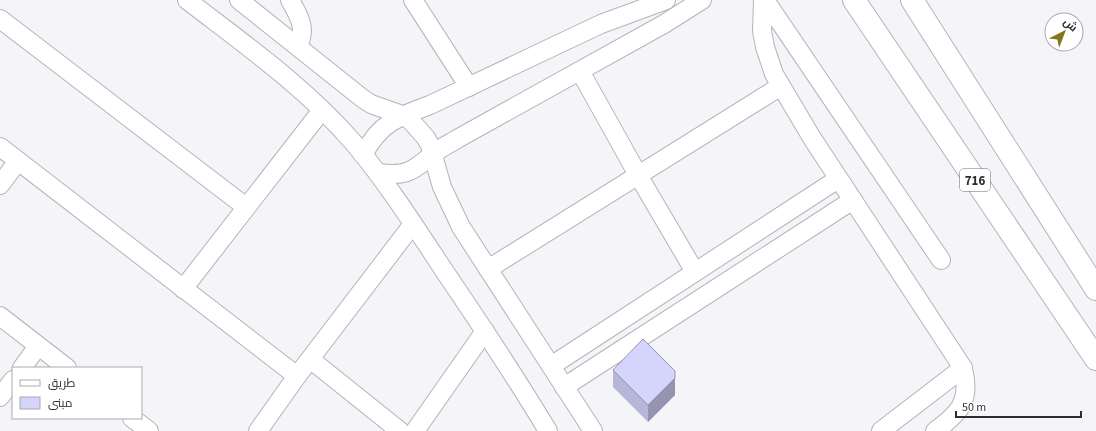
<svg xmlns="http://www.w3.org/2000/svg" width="1096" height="431" viewBox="0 0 1096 431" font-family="'Source Sans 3',Cairo,sans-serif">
<rect width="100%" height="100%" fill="#f4f4f9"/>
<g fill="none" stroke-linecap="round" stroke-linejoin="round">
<defs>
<g id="minor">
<path d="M 187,0 C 244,44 304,86 352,141 C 386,181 414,225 443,269 C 479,322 515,376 548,431"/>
<polyline points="239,0 362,98 371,104 402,115 411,121 426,138 430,145 442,187 461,227 593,431"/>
<path d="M 290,0 C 299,16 307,28 298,46"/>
<polyline points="413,0 469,87"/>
<path d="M 763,0 L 762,31 L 765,47 L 774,74 L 812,138 L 963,368 C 971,401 960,413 935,431"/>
<polyline points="765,0 941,260"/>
<polyline points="0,19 246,207"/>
<polyline points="580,71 638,175 695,272"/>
<polyline points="0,147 297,376"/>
<path d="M 363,155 C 380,123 397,117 430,105 L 601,24 L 666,0"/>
<path d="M 378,173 C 406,177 413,171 433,154 C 440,148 449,144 457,139 L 664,24 L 702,0"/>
<polyline points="0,185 18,161"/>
<polyline points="488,269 781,86"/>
<polyline points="183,289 322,110"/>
<polyline points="0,316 67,368"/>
<polyline points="310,359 400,431"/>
<polyline points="551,366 838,179"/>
<polyline points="22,368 38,346"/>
<polyline points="564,387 853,200"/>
<polyline points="0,397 13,380"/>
<polyline points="132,418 149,431"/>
<polyline points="258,431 297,376 413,224"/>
<polyline points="415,431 485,331"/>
<polyline points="881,431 963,368"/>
</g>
<g id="major">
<polyline points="854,0 1096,359"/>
<polyline points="912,0 1096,289"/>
</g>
</defs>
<use href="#minor" stroke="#b4b4b8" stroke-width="20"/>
<use href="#major" stroke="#b4b4b8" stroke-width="24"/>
<use href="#minor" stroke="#fff" stroke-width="18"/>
<use href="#major" stroke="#fff" stroke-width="22"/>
</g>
<polygon fill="#b6b6d9" points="613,370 675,395 648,422 613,387"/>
<polygon fill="#9494b0" points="675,378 675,395 648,422 648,405"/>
<polygon fill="#d4d4fc" stroke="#9494b0" points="643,339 675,371 675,378 648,405 613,370"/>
<g text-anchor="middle" stroke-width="3.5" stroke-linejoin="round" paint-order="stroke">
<rect fill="#fff" stroke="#6d6d6d" stroke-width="1" x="960" y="169" width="30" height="22" rx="3"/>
<g font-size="13" font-weight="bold" fill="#2e2e2f">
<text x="975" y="185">716</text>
</g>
</g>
<rect x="12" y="367" width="130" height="52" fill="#ffffff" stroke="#ababac"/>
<rect x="20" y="380" width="20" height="6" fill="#ffffff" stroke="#ababac"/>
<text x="48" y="387" font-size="12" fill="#2e2e2f">طريق</text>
<rect x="20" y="397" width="20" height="12" fill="#d4d4fc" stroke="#ababac"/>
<text x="48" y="407" font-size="12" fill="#2e2e2f">مبنى</text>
<g transform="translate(1064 32) rotate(42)"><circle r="19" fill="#ffffff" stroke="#ababac"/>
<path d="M0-3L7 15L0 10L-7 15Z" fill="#83771b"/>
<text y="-6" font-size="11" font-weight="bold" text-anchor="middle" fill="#2e2e2f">ش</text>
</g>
<path d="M956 411v6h125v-6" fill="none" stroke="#2e2e2f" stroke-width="2"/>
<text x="962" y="411" font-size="12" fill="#2e2e2f" stroke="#ffffff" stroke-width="3" paint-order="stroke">50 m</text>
</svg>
